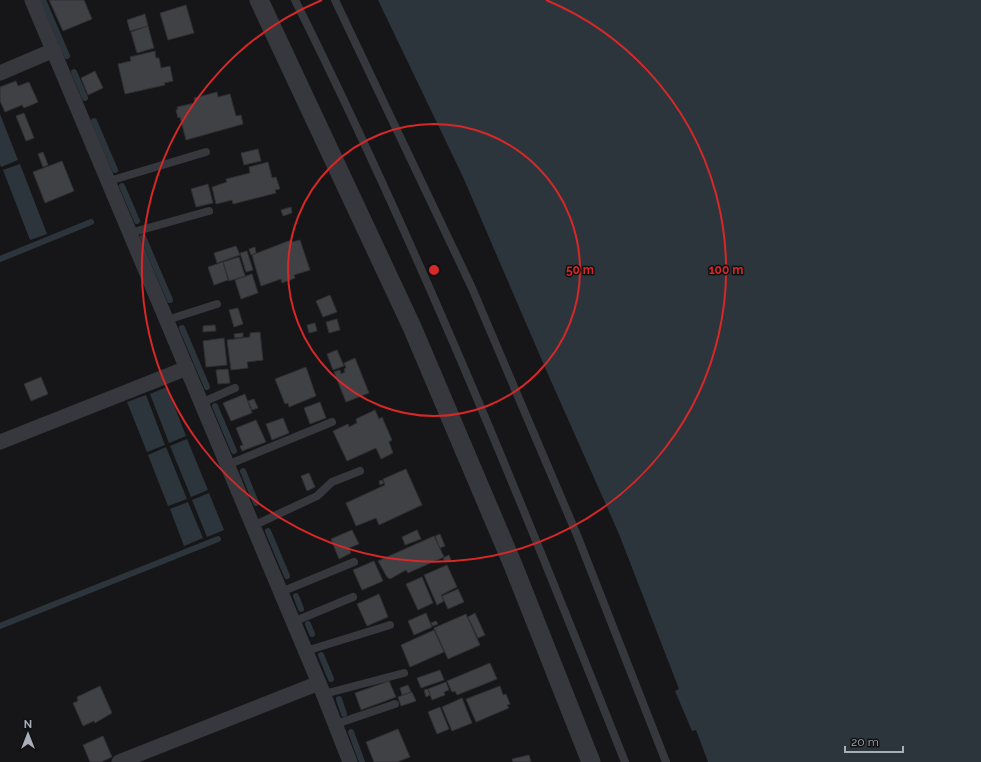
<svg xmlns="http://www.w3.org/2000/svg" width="981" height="762" viewBox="0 0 981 762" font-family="Raleway,sans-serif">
<rect width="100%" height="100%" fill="#161618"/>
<g fill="#2c353c">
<polygon points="378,0 981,0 981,762 708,762 696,730 692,731 675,691 679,689 619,534 547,372 463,177"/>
<polygon points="0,114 18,160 1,167 0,164"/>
<polygon points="20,164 47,234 30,240 3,170"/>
<polygon points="167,387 186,436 169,443 150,394"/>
<polygon points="146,395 165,445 147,452 127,402"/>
<polygon points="187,439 208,490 191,497 170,446"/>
<polygon points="166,447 187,499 168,506 148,455"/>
<polygon points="209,493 224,530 207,537 192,500"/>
<polygon points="188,502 203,538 184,546 170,509"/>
</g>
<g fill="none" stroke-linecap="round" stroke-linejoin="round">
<g stroke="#2c353c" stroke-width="6">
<polyline points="43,0 67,56"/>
<polyline points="74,72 85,98"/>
<polyline points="94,121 115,170"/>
<polyline points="122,186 137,221"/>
<polyline points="143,237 170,300"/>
<polyline points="0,259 91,222"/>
<polyline points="182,328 207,387"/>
<polyline points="215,406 234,451"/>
<polyline points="243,471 256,503"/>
<polyline points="268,531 287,576"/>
<polyline points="296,596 301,609"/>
<polyline points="308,624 312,634"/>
<polyline points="0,626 218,539"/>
<polyline points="321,655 331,679"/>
<polyline points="339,699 344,714"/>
<polyline points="351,732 362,762"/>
</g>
</g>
<g fill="#404145" stroke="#303034">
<polygon points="49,0 84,0 92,19 63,31"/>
<polygon points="186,5 194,33 168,40 160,13"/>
<polygon points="145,14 148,26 130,31 127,20"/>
<polygon points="148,26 154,48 137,53 131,32"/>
<polygon points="155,51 156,58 159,58 161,68 170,66 173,81 164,83 165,85 125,94 118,64 131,61 130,57"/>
<polygon points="95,71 103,88 88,95 81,78"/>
<polygon points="16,81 18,86 29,82 38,102 24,108 22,105 5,112 0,101 0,87"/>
<polygon points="217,92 218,97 230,94 236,116 241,115 243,124 186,140 180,117 178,118 176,110 178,109 177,107 195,103 194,98"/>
<polygon points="24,113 34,138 26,141 16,116"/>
<polygon points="258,149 261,161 244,165 241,153"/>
<polygon points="43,152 48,165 43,167 38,154"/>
<polygon points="62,161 74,191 45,203 33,172"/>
<polygon points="268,162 272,178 276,177 280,189 275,190 276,193 233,204 232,200 216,204 212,187 227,182 226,179 250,173 249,167"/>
<polygon points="208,184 213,203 196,207 191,189"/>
<polygon points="291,207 292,213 283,216 281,210"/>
<polygon points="291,240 292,242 300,240 310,270 294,275 295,278 282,283 281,279 261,286 252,255"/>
<polygon points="236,246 240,255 217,263 214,253"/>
<polygon points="255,247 256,253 251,255 249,249"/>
<polygon points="247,251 253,270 246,272 240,253"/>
<polygon points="239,257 245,276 229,281 223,262"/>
<polygon points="223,262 228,280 214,285 208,267"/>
<polygon points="252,274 258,293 241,299 235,280"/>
<polygon points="330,295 337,312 323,317 316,301"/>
<polygon points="238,308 243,324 234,327 229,310"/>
<polygon points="337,319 340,330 329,333 326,322"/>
<polygon points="315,323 317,331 309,333 307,325"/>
<polygon points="215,325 216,331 203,332 203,326"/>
<polygon points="260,332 263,360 247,362 248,368 231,370 227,340 250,337 250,333"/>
<polygon points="243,333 243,337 235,338 234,334"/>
<polygon points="224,338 227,365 206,367 203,341"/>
<polygon points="337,350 344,366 333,370 327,354"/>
<polygon points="355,358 369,393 346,402 334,372 340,370 341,374 345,372 344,369 346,368 344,363"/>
<polygon points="306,367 316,396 289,407 288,403 285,404 275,379"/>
<polygon points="228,369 230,383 218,384 216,370"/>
<polygon points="41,377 48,394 31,401 24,384"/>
<polygon points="245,394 252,413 231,421 223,403"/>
<polygon points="254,399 258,408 252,410 248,401"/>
<polygon points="320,402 326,418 310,424 304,408"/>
<polygon points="375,410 379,419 382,417 392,440 389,442 393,453 381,459 376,448 347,461 333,431 348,424 349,427 357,423 356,419"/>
<polygon points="283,418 289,433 272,440 266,424"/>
<polygon points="256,420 266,442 242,451 240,446 243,445 236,428"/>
<polygon points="406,469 422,505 379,525 376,518 356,526 346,503 385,485 383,479"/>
<polygon points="309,473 315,487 307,491 301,476"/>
<polygon points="382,480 384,483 380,485 379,481"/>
<polygon points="352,530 359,544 349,548 351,553 339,559 331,539"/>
<polygon points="417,530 421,539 405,545 402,537"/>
<polygon points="440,534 445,546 440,548 435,536"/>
<polygon points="434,536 444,557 408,573 406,570 390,579 387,577 378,561"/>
<polygon points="449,555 451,560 445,562 443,558"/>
<polygon points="374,561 383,581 362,590 353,570"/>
<polygon points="447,565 457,587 441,595 444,601 437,605 424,575"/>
<polygon points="422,577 433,603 418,610 406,584"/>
<polygon points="458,589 464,602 448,609 442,596"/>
<polygon points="379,594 388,617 367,626 357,604"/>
<polygon points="426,613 432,627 414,635 408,621"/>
<polygon points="475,613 485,635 478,638 468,617"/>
<polygon points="466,614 480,645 448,659 434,628"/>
<polygon points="436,621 438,624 433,626 431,623"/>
<polygon points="434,630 444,652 410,667 401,645"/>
<polygon points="490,663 497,679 457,695 455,691 452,692 447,681"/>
<polygon points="440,670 444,680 421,688 417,678"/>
<polygon points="389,681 396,697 361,710 355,693"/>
<polygon points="446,682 449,690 444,692 445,695 432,700 428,689"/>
<polygon points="408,685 411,692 402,695 400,688"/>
<polygon points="100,686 112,713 95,723 94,721 83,726 73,703 78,701 77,697"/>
<polygon points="500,686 503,695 506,694 510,704 507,705 509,708 476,722 466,699"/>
<polygon points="428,689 430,695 426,697 424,690"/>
<polygon points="412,692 416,701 401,706 398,697"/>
<polygon points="462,698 472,723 452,731 442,707"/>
<polygon points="440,707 449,729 437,734 428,712"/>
<polygon points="398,729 410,757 397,762 374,762 366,742"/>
<polygon points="103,736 112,757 101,762 90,762 83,745"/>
<polygon points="529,755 531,762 513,762 512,759"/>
</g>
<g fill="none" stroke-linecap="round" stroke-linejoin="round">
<g stroke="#37383d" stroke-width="8">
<path d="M 295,0 C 419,248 523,505 625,762"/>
<polyline points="335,0 472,288 577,535 666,762"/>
<polyline points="109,181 206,152"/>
<polyline points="130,233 209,211"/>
<polyline points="167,320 217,304"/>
<polyline points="201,403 235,388"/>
<polyline points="227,465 332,422"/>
<polyline points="253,526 317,496 332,482 360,471"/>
<polyline points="281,592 354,562"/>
<polyline points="293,622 353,597"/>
<polyline points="306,651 390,625"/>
<polyline points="324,694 404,673"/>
<polyline points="336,724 395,704"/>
</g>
<g stroke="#37383d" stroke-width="15">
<polyline points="32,0 319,683 350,762"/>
<polyline points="0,73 54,50"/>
<polyline points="0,442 187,368"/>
<polyline points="119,762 319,683"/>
</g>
<polyline stroke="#37383d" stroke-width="19" points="259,0 412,327 513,565 591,762"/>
</g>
<g fill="none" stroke="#d62828" stroke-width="2">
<circle cx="434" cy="270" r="146"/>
<path d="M546 0A292 292 0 1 1 322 0"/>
</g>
<circle cx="434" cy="270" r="6" fill="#d62828" stroke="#111113" stroke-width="2"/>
<g font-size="12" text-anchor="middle" font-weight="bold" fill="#d62828" stroke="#111113" stroke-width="3" stroke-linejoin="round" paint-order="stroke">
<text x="580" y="274">50 m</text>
<text x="726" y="274">100 m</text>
</g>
<g transform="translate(28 734)" stroke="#111113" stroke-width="3" paint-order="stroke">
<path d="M0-3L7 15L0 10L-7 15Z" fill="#a8adb8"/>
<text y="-6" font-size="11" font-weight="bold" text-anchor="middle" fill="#a8adb8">N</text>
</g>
<path d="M845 746v6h58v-6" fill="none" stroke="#a8adb8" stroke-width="2"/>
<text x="851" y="746" font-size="12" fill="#a8adb8" stroke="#111113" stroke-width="3" paint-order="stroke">20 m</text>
</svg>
